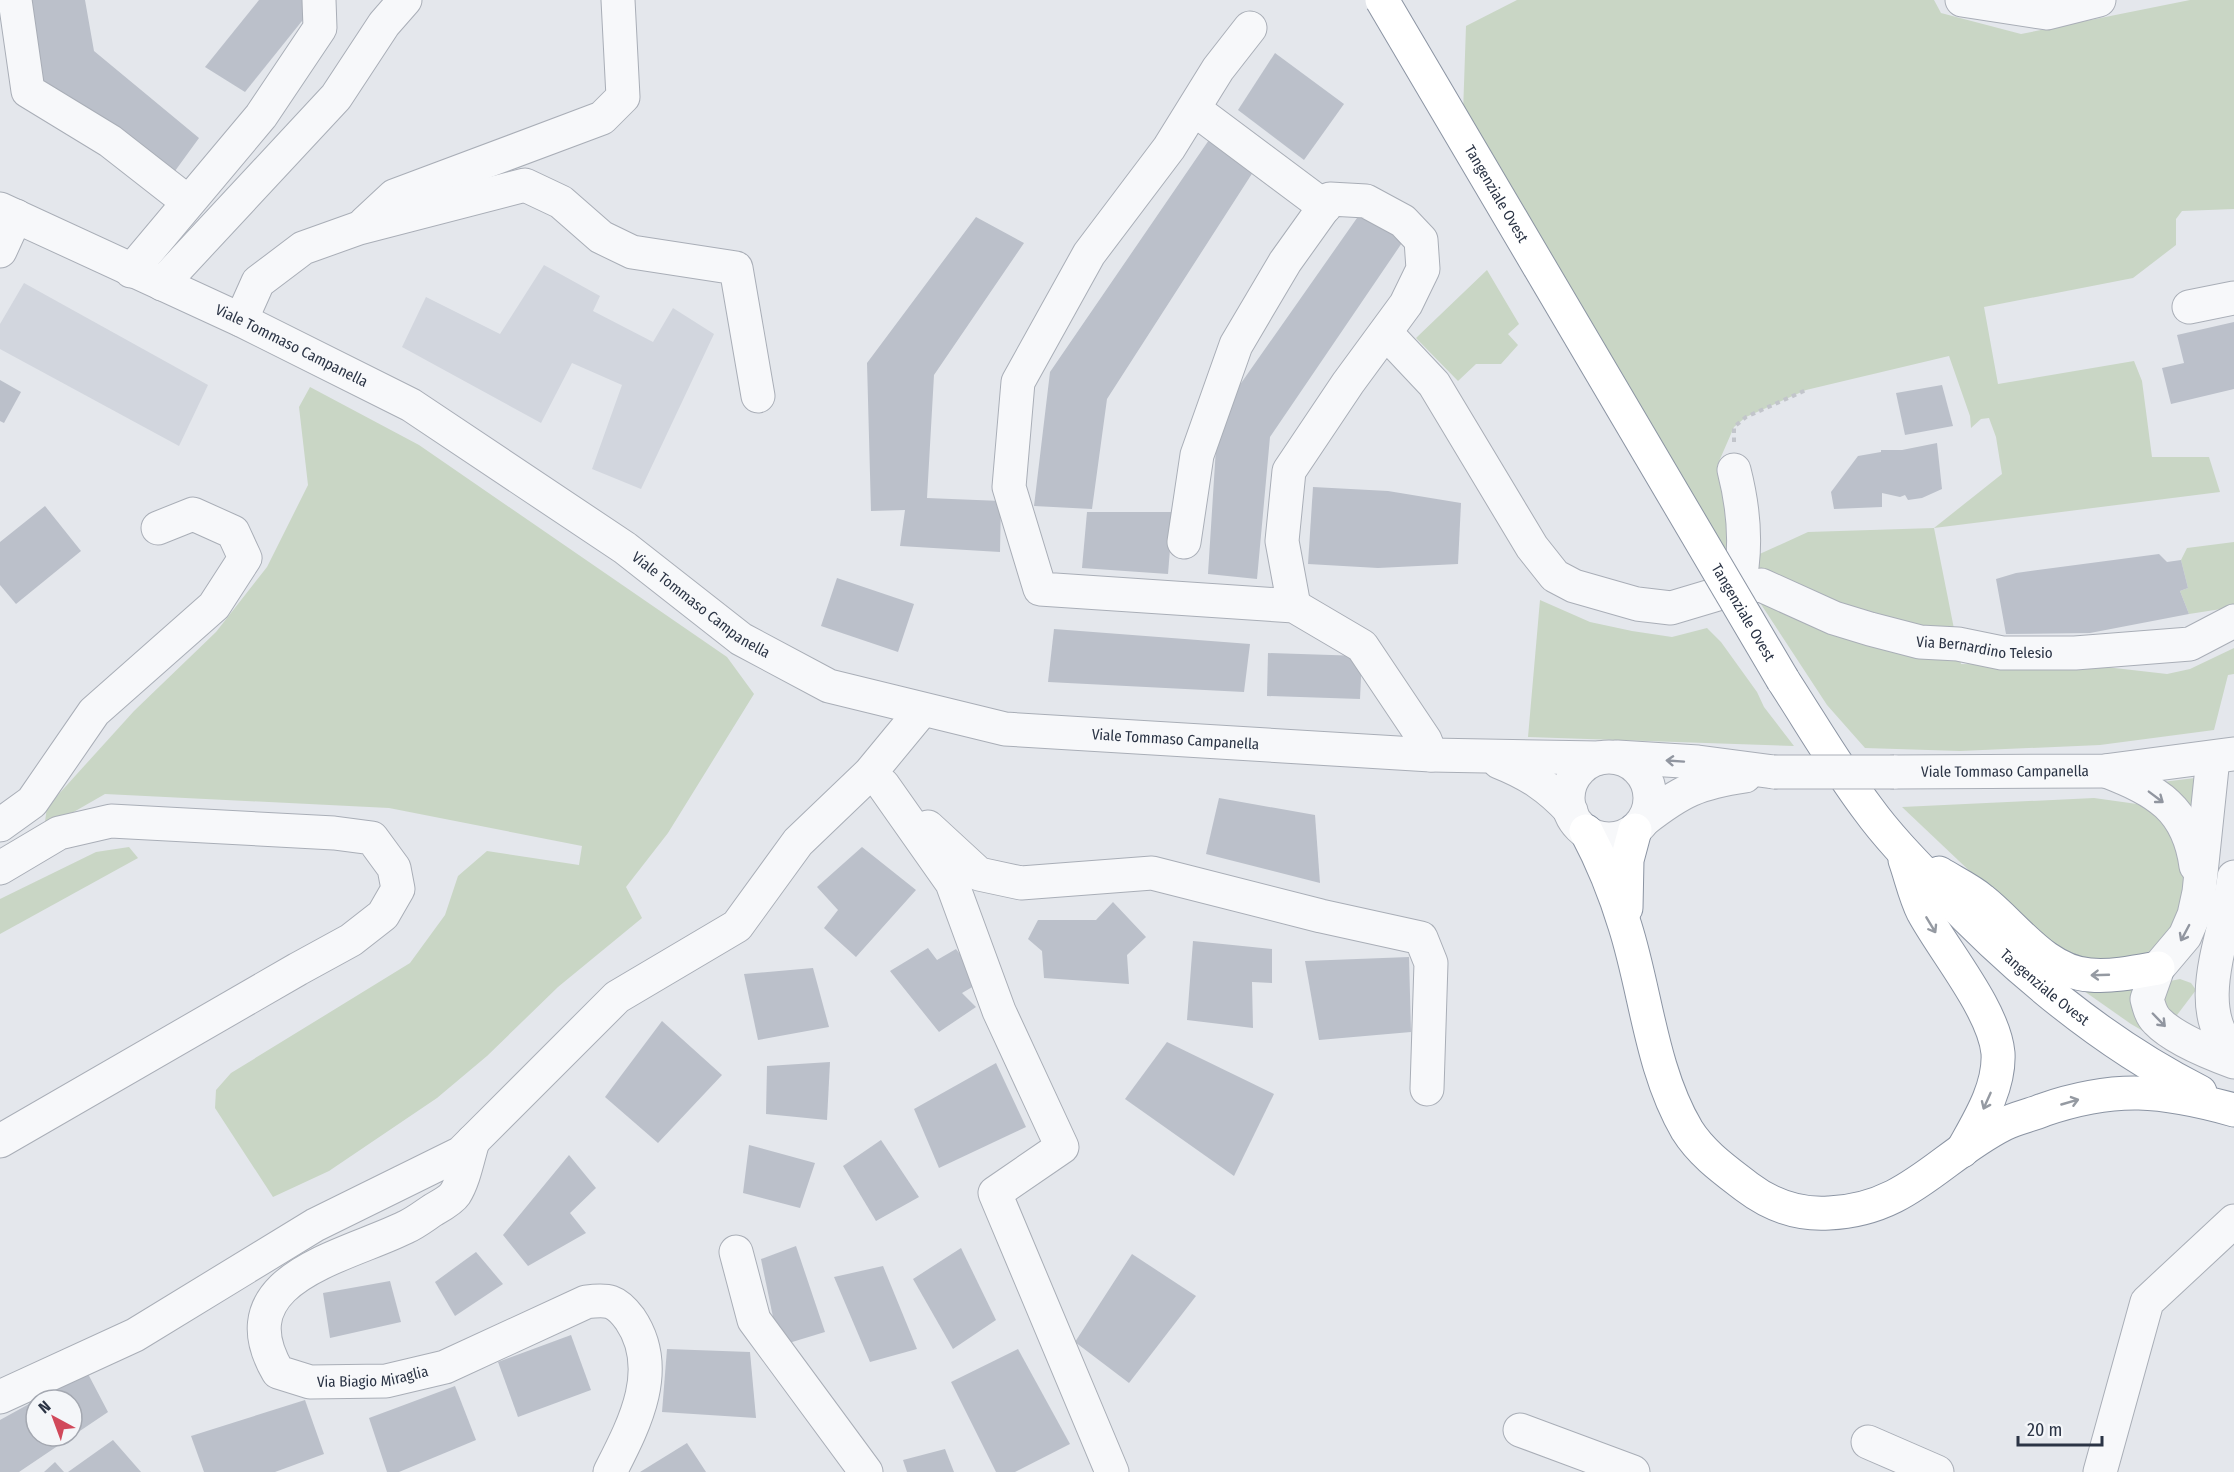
<svg xmlns="http://www.w3.org/2000/svg" width="2234" height="1472" viewBox="0 0 2234 1472" font-family="'Fira Sans Condensed',sans-serif">
<rect width="100%" height="100%" fill="#e4e7ec"/>
<g fill="#d2d6de">
<polygon points="544,265 600,296 593,311 653,342 673,308 714,334 641,489 592,469 622,385 572,363 541,423 402,347 426,297 500,334"/>
<polygon points="24,283 208,385 179,446 0,349 0,324"/>
</g>
<g fill="#c9d6c5">
<polygon points="1517,0 1934,0 1941,13 2021,34 2190,0 2234,0 2234,209 2182,211 2176,219 2176,245 2133,278 1984,307 1998,384 2134,361 2142,381 2152,457 2209,457 2220,492 1934,528 1961,664 2097,666 2167,674 2190,669 2234,648 2234,674 2228,675 2214,730 2100,745 1960,751 1865,748 1827,705 1747,583 1753,557 1808,532 1934,528 2002,474 1996,437 1989,418 1981,419 1971,428 1970,416 1949,356 1806,390 1746,417 1734,427 1717,466 1726,482 1733,536 1725,556 1463,113 1466,26"/>
<polygon points="1487,270 1519,324 1508,334 1518,345 1501,364 1476,364 1458,381 1416,338"/>
<polygon points="310,387 419,445 727,657 754,694 668,833 626,887 642,918 558,987 487,1056 437,1098 329,1171 273,1197 215,1108 216,1090 231,1073 410,963 445,915 458,876 487,851 579,865 582,846 389,808 105,794 44,829 47,807 134,711 216,632 267,567 308,485 299,407"/>
<polygon points="2234,542 2234,607 2189,614 2180,591 2188,588 2181,560 2187,548"/>
<polygon points="1540,600 1590,622 1632,631 1672,637 1707,628 1721,642 1757,692 1764,707 1794,746 1528,737"/>
<polygon points="2195,778 2194,814 2154,783"/>
<polygon points="2094,798 2137,804 2159,814 2181,841 2188,888 2168,935 2150,951 2127,960 2083,963 2055,952 1902,807"/>
<polygon points="129,847 138,858 0,934 0,899 96,852"/>
<polygon points="2180,979 2191,983 2196,990 2177,1015 2171,1014 2163,1004 2170,981"/>
<polygon points="2133,987 2181,1053 2131,1024 2084,991"/>
</g>
<g fill="#bbc0ca" fill-rule="evenodd">
<polygon points="29,0 85,0 94,51 199,138 175,171 41,79"/>
<polygon points="259,0 304,0 306,16 245,92 205,67"/>
<polygon points="1275,53 1344,104 1304,160 1238,110"/>
<polygon points="1211,137 1255,169 1107,399 1092,509 1034,506 1050,372"/>
<polygon points="1364,208 1408,234 1270,437 1257,579 1208,574 1218,416"/>
<polygon points="976,217 1024,243 934,375 927,498 1001,501 1000,552 900,546 905,510 871,511 867,363"/>
<polygon points="2234,322 2234,389 2171,404 2162,368 2184,363 2177,335"/>
<polygon points="0,380 21,392 4,423 0,421"/>
<polygon points="1942,385 1953,426 1905,435 1896,393"/>
<polygon points="1937,443 1942,489 1922,498 1908,500 1905,495 1900,497 1882,493 1882,507 1834,509 1831,492 1858,456 1881,452 1881,450 1902,450"/>
<polygon points="1313,487 1388,491 1461,503 1458,564 1378,568 1308,564"/>
<polygon points="45,506 81,551 16,604 0,585 0,542"/>
<polygon points="1087,512 1173,512 1168,574 1082,568"/>
<polygon points="2159,554 2167,562 2181,560 2188,588 2180,591 2189,614 2090,633 2006,634 1996,579 2016,573"/>
<polygon points="837,578 914,604 898,652 821,626"/>
<polygon points="1054,629 1250,644 1244,692 1048,682"/>
<polygon points="1268,653 1362,656 1360,699 1267,696"/>
<polygon points="1219,798 1315,815 1320,883 1206,854"/>
<polygon points="862,847 916,890 856,957 824,928 838,910 817,887"/>
<polygon points="1113,902 1146,937 1127,955 1129,984 1044,978 1042,951 1028,939 1038,920 1096,920"/>
<polygon points="1193,941 1272,949 1272,983 1252,982 1253,1028 1187,1020"/>
<polygon points="928,948 937,960 956,949 981,982 962,993 976,1007 939,1032 890,971"/>
<polygon points="1409,957 1411,1032 1319,1040 1305,961"/>
<polygon points="813,968 829,1027 758,1040 744,974"/>
<polygon points="662,1021 722,1075 658,1143 605,1097"/>
<polygon points="1167,1042 1274,1094 1234,1176 1125,1099"/>
<polygon points="830,1062 827,1120 766,1114 767,1066"/>
<polygon points="996,1063 1026,1127 939,1168 914,1109"/>
<polygon points="881,1140 919,1197 876,1221 843,1166"/>
<polygon points="749,1145 815,1163 800,1208 743,1193"/>
<polygon points="569,1155 596,1188 570,1213 586,1233 528,1266 503,1235"/>
<polygon points="796,1246 825,1332 779,1346 761,1259"/>
<polygon points="961,1248 996,1320 953,1349 913,1279"/>
<polygon points="476,1252 503,1284 455,1316 435,1282"/>
<polygon points="1132,1254 1196,1296 1129,1383 1075,1342"/>
<polygon points="883,1266 917,1349 870,1362 834,1277"/>
<polygon points="390,1281 401,1322 330,1338 323,1293"/>
<polygon points="571,1335 591,1390 518,1417 498,1362"/>
<polygon points="667,1349 750,1352 756,1418 662,1412"/>
<polygon points="1018,1349 1070,1444 1015,1472 996,1472 951,1382"/>
<path d="M 87,1372 L 108,1412 L 19,1472 L 0,1472 L 0,1420 ZM 36,1400 L 72,1400 L 72,1436 L 36,1436 Z"/>
<polygon points="455,1386 476,1440 399,1472 387,1472 369,1418"/>
<polygon points="305,1400 324,1454 275,1472 204,1472 191,1436"/>
<polygon points="113,1440 141,1472 68,1472"/>
<polygon points="687,1443 706,1472 640,1472"/>
<polygon points="945,1449 954,1472 907,1472 903,1460"/>
<polygon points="55,1462 64,1472 44,1472"/>
</g>
<g fill="none" stroke-linecap="round" stroke-linejoin="round">
<defs>
<g id="minor">
<polyline points="15,0 28,91 110,141 188,202"/>
<polyline points="1962,0 2047,13 2099,0"/>
<polyline points="1250,28 1218,69 1169,148 1089,254 1018,382 1009,487 1040,589 1294,606 1362,646 1425,740 1431,755"/>
<polyline points="1194,109 1325,207"/>
<path id="s1" d="M 0,209 L 241,320 L 411,405 L 625,548 L 741,639 L 829,686 L 1005,729 L 1431,755 L 1599,758"/>
<polyline points="365,223 394,196 602,118 623,97 618,0"/>
<polyline points="0,251 16,216"/>
<polyline points="131,271 261,116 320,28 319,0"/>
<polyline points="162,284 336,97 384,24 405,0"/>
<polyline points="2189,307 2234,298"/>
<polyline points="241,320 258,282 303,248 359,228 525,185 561,202 601,237 632,252 736,268 758,396"/>
<path id="s2" d="M 1386,333 L 1434,384 L 1532,547 L 1555,576 L 1574,586 L 1637,604 L 1671,608 L 1738,588 L 1761,585 L 1834,618 L 1870,629 L 1920,642 L 1958,644 L 2002,653 L 2075,653 L 2190,644 L 2234,621"/>
<path d="M 1734,470 C 1744,509 1748,548 1738,588"/>
<polyline points="1184,542 1197,455 1236,345 1285,262 1330,199 1366,201 1403,221 1421,240 1423,269 1406,304 1348,383 1289,471 1282,541 1294,606"/>
<polyline points="1617,757 1698,762 1774,772"/>
<circle cx="1609" cy="798" r="41"/>
<path d="M 2213,758 L 2199,892 L 2194,915 L 2185,936 L 2158,968 L 2147,999 C 2149,1007 2151,1015 2157,1021 C 2173,1038 2212,1054 2234,1062"/>
<path d="M 1499,762 C 1529,774 1549,787 1571,811"/>
<path d="M 2106,771 C 2157,791 2188,808 2196,866"/>
<path id="s3" d="M 1894,772 L 2104,771 L 2233,754"/>
<polyline points="883,785 952,883 999,1011 1062,1147 995,1193 1112,1472"/>
<path d="M 1644,820 C 1681,791 1698,783 1745,776"/>
<polyline points="0,825 32,802 94,712 214,606 245,558 233,532 193,514 158,528"/>
<polyline points="928,827 979,874 1021,883 1152,873 1321,916 1421,938 1431,963 1427,1089"/>
<polyline points="0,868 59,833 111,821 334,833 372,838 394,868 398,889 383,915 351,940 298,969 0,1141"/>
<path d="M 2234,877 C 2228,932 2188,1008 2234,1053"/>
<path id="s4" d="M 473,1141 C 468,1157 464,1180 455,1194 C 451,1200 440,1206 433,1210 C 424,1216 415,1223 406,1227 C 346,1257 223,1278 278,1372 L 310,1382 L 386,1381 L 445,1367 L 586,1302 C 608,1299 616,1300 630,1319 C 664,1369 634,1425 610,1472"/>
<polyline points="736,1252 754,1320 866,1472"/>
<polyline points="0,1397 135,1335 315,1225 461,1153 617,997 737,926 798,842 870,773 922,710"/>
<polyline points="1520,1430 1633,1472"/>
<polyline points="1868,1442 1937,1472"/>
<polyline points="2100,1472 2147,1302 2234,1221"/>
</g>
<g id="highway">
<path id="s5" d="M 1783,680 C 1811,723 1837,768 1868,809 C 1889,838 1915,864 1940,890 C 2016,970 2101,1042 2200,1092"/>
<path d="M 1586,831 C 1602,861 1615,893 1625,926 C 1646,992 1651,1069 1687,1130 C 1702,1154 1725,1170 1747,1187 C 1772,1206 1798,1215 1829,1213 C 1908,1210 1940,1156 2004,1124 C 2016,1118 2031,1115 2043,1110 C 2116,1085 2162,1090 2234,1110"/>
<path d="M 1905,860 C 1911,877 1915,896 1923,912 C 1944,951 1994,1010 1998,1053 C 2000,1088 1978,1122 1962,1151"/>
<path d="M 1939,873 C 1953,882 1969,889 1982,900 C 2014,925 2045,972 2090,975 C 2112,977 2136,972 2158,968"/>
<polyline points="1626,908 1627,860 1635,830"/>
</g>
</defs>
<use href="#minor" stroke="#a9aeb7" stroke-width="35"/>
<use href="#highway" stroke="#8b94a3" stroke-width="35"/>
<polyline stroke="#c2c5cb" stroke-width="4" stroke-dasharray="4.5 4.5" stroke-linecap="butt" points="1734,442 1734,427 1746,417 1806,390"/>
<use href="#minor" stroke="#f7f8fa" stroke-width="33"/>
<use href="#highway" stroke="#fff" stroke-width="33"/>
<defs>
<polyline id="minor-bridge" points="1774,772 1894,772"/>
<g id="highway-bridge">
<path id="s6" d="M 1382,0 L 1783,680"/>
</g>
</defs>
<use href="#minor-bridge" stroke="#a9aeb7" stroke-width="35" stroke-linecap="butt"/>
<use href="#highway-bridge" stroke="#8b94a3" stroke-width="35" stroke-linecap="butt"/>
<use href="#minor-bridge" stroke="#f7f8fa" stroke-width="33"/>
<use href="#highway-bridge" stroke="#fff" stroke-width="33"/>
</g>
<defs><path id="oneway-shaft" d="M-6 0H5M1.5-3L5.5 0L1.5 3" fill="none" stroke-width="1.6" stroke-linecap="round" stroke-linejoin="round" transform="scale(1.5)"/></defs>
<g stroke="#9196a0">
<use href="#oneway-shaft" transform="translate(1675 761) rotate(-176)"/>
<use href="#oneway-shaft" transform="translate(2156 797) rotate(37)"/>
<use href="#oneway-shaft" transform="translate(2185 933) rotate(118)"/>
<use href="#oneway-shaft" transform="translate(2159 1020) rotate(46)"/>
</g>
<g stroke="#959aa2">
<use href="#oneway-shaft" transform="translate(1931 925) rotate(59)"/>
<use href="#oneway-shaft" transform="translate(2100 975) rotate(178)"/>
<use href="#oneway-shaft" transform="translate(1987 1101) rotate(114)"/>
<use href="#oneway-shaft" transform="translate(2070 1102) rotate(-16)"/>
</g>
<g text-anchor="middle" stroke-width="6" stroke-linejoin="round" paint-order="stroke">
<g font-size="15" fill="#2b3445" stroke="#f4f6f9">
<text dy="5" stroke="none"><textPath href="#s6" startOffset="225">Tangenziale Ovest</textPath></text>
<text dy="5" stroke="none"><textPath href="#s1" startOffset="322">Viale Tommaso Campanella</textPath></text>
<text dy="5" stroke="none"><textPath href="#s1" startOffset="808">Viale Tommaso Campanella</textPath></text>
<text dy="5" stroke="none"><textPath href="#s6" startOffset="711">Tangenziale Ovest</textPath></text>
<text dy="5" stroke="none"><textPath href="#s2" startOffset="746">Via Bernardino Telesio</textPath></text>
<text dy="5" stroke="none"><textPath href="#s1" startOffset="1312">Viale Tommaso Campanella</textPath></text>
<text dy="5" stroke="none"><textPath href="#s3" startOffset="111">Viale Tommaso Campanella</textPath></text>
<text dy="5" stroke="none"><textPath href="#s5" startOffset="406">Tangenziale Ovest</textPath></text>
<text dy="5" stroke="none"><textPath href="#s4" startOffset="442">Via Biagio Miraglia</textPath></text>
</g>
</g>
<g transform="translate(54 1418) rotate(319)"><circle r="28" fill="#f4f6f9" stroke="#a4a8b1" stroke-width="1.5"/>
<path d="M0-4.5L10 22L0 15L-10 22Z" fill="#d1495b"/>
<text y="-9" font-size="16" font-weight="bold" text-anchor="middle" fill="#2b3445">N</text>
</g>
<path d="M2018 1436v9h84v-9" fill="none" stroke="#2b3445" stroke-width="3"/>
<text x="2027" y="1436" font-size="18" fill="#2b3445" stroke="#f4f6f9" stroke-width="4.5" paint-order="stroke">20 m</text>
</svg>
